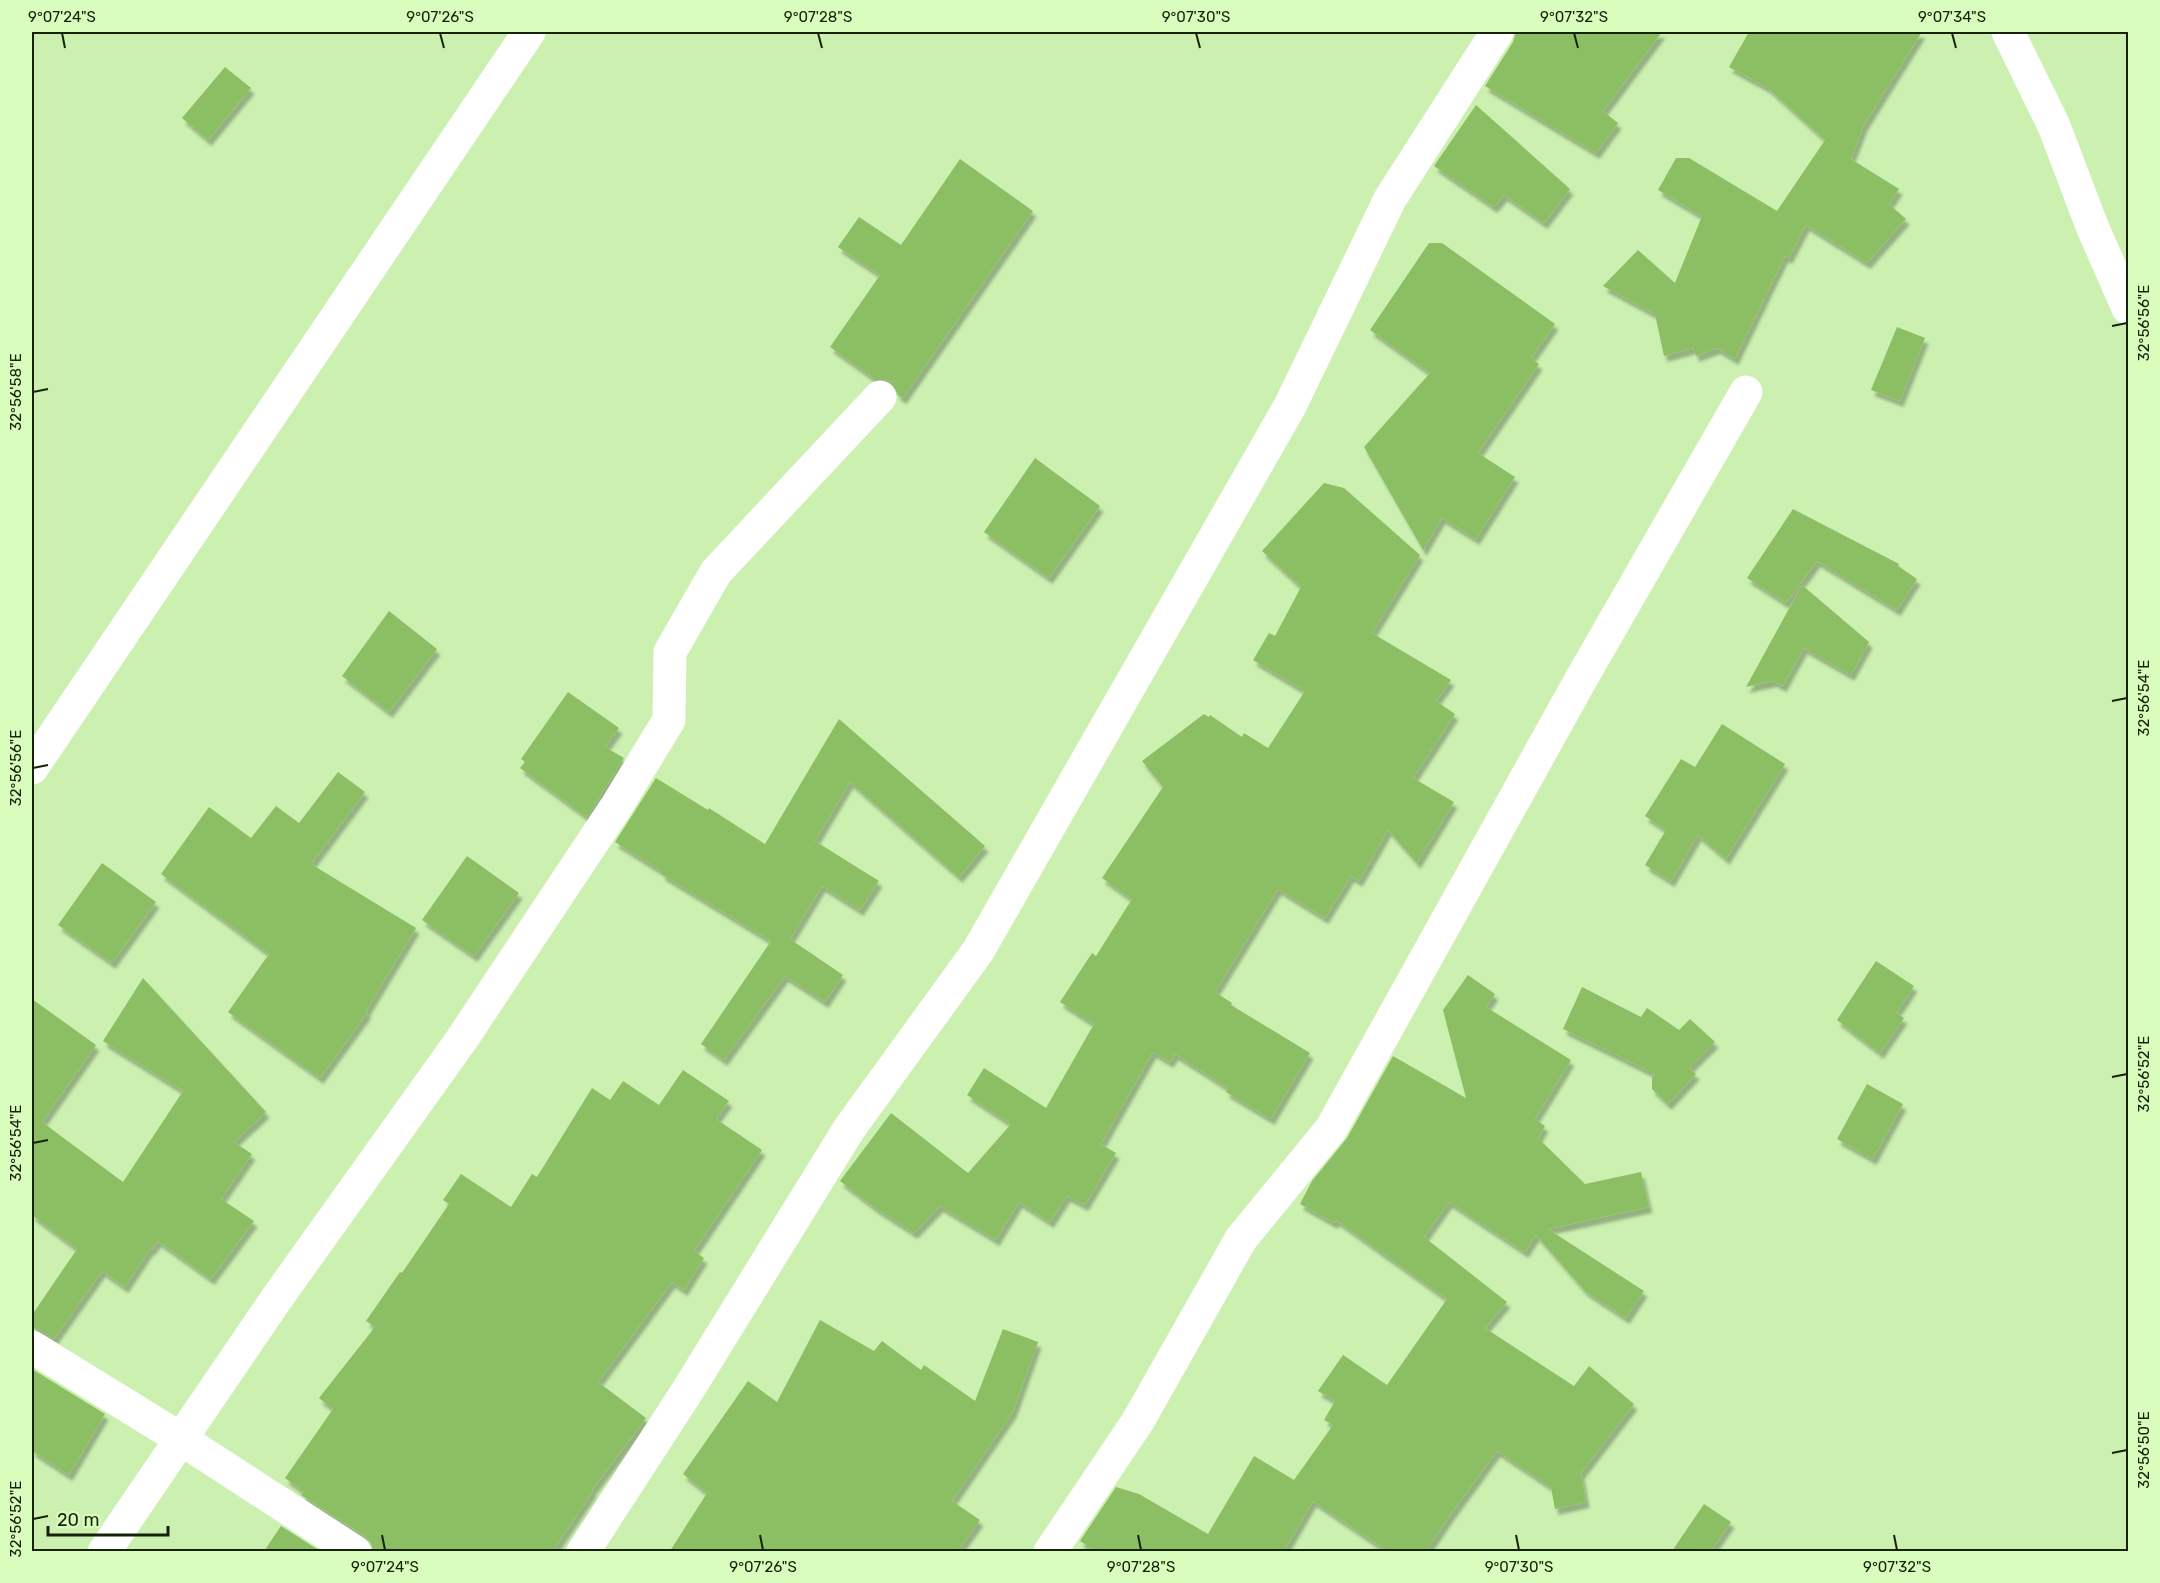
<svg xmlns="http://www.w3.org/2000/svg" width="2160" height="1583" viewBox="0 0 2160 1583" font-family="Rubik,sans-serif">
<defs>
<filter id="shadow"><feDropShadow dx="3.5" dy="6" stdDeviation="1.5" flood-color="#0004"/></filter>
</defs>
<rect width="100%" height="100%" fill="#cbf0b0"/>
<g fill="#8cbf63" filter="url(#shadow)">
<polygon points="1516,32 1662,32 1603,111 1618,123 1596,153 1485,86 1513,42"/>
<polygon points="1749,32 1922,32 1864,125 1851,159 1899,189 1889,204 1906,219 1867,263 1806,225 1789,258 1785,256 1735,359 1717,348 1696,356 1693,348 1664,356 1655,314 1603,286 1638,250 1675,283 1702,216 1658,190 1676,158 1689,158 1777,211 1825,140 1768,88 1729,67"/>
<polygon points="225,67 251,88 208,140 182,118"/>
<polygon points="1476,105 1570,189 1544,223 1504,195 1494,207 1434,166"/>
<polygon points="960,159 1033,211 903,398 898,395 892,383 885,379 875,379 830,347 880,275 838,247 859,217 901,245"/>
<polygon points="1429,243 1442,243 1555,324 1531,358 1539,364 1478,453 1515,477 1476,539 1442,518 1423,550 1364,447 1430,373 1370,330"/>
<polygon points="1897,327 1925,338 1900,401 1871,390"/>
<polygon points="1035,458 1100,506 1049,578 984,532"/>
<polygon points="1324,483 1344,488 1420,555 1372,633 1451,680 1436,701 1455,714 1413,778 1454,802 1417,863 1388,830 1359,881 1351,876 1325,918 1278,889 1215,992 1232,1003 1231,1005 1310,1053 1271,1119 1226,1092 1228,1088 1175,1054 1170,1062 1153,1052 1101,1144 1116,1153 1085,1205 1067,1196 1050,1222 1019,1202 996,1240 940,1206 914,1233 874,1207 840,1181 891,1113 968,1173 1011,1124 967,1095 984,1068 1046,1108 1094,1024 1060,1002 1092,953 1096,956 1132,899 1102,878 1163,787 1142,761 1204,714 1209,717 1210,715 1242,737 1244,733 1268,748 1305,691 1253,660 1269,633 1275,636 1301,587 1262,551"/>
<polygon points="1793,509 1899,564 1898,566 1917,579 1897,610 1817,561 1786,603 1747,578"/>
<polygon points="1802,585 1869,642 1851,675 1804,648 1783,686 1773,681 1746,687"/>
<polygon points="389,611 437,649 389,712 342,676"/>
<polygon points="568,692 619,728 605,747 624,758 587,817 520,768 525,762 521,759"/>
<polygon points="839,719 985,846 959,877 850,782 815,841 879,881 860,910 822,886 790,939 843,975 825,1002 785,976 724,1060 701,1044 771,941 661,874 663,872 615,842 656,778 708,810 709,808 765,844"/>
<polygon points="1722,724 1785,764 1726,859 1698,835 1671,881 1645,865 1666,830 1645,816 1681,759 1695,767"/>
<polygon points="338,772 365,792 311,864 416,928 366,1011 368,1012 320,1078 228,1012 269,954 161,874 209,807 251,838 276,806 299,823"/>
<polygon points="467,856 519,893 474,956 422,920"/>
<polygon points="102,863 156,902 112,963 58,925"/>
<polygon points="1876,961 1914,986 1896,1013 1904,1018 1880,1053 1837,1020"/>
<polygon points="1468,975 1495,994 1486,1007 1571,1060 1535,1119 1545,1126 1538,1138 1585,1184 1641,1172 1649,1207 1548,1229 1644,1291 1626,1318 1585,1291 1536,1235 1525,1252 1449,1202 1424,1237 1507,1302 1485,1328 1574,1386 1589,1366 1634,1404 1581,1473 1586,1502 1555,1509 1551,1487 1497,1451 1451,1514 1426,1551 1387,1551 1313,1501 1284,1551 1095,1551 1080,1541 1116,1487 1139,1494 1208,1534 1254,1456 1294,1480 1333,1425 1324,1420 1335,1401 1318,1391 1343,1355 1387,1385 1447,1299 1336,1220 1334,1223 1300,1204 1312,1181 1347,1138 1393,1056 1466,1098 1443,1010"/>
<polygon points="143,978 266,1112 234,1142 252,1154 221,1199 254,1221 211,1279 158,1241 151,1250 150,1249 125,1287 102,1271 54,1339 42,1331 32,1328 32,1315 77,1249 32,1215 32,999 96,1045 42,1122 123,1182 183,1091 103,1041"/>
<polygon points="1582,987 1641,1017 1647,1008 1679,1030 1690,1019 1715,1042 1689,1068 1696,1074 1668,1104 1652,1089 1652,1077 1655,1074 1563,1029"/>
<polygon points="683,1070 729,1101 716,1119 762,1150 694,1251 704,1258 684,1290 672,1282 598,1382 646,1418 592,1490 593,1491 553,1551 373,1551 371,1543 365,1536 301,1495 304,1492 285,1478 333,1409 319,1398 375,1327 366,1321 400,1272 402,1273 449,1204 443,1200 461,1174 511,1207 532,1174 537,1177 592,1088 610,1100 623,1081 659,1105"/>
<polygon points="1867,1084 1903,1104 1873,1159 1837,1139"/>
<polygon points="820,1320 874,1351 882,1341 921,1370 924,1365 975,1401 1003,1329 1038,1342 1013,1412 952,1501 980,1520 958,1551 670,1551 707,1493 683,1474 748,1381 777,1402"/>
<polygon points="32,1369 105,1414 69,1475 32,1451"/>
<polygon points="1704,1504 1731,1522 1711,1551 1672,1551"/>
<polygon points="281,1526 320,1551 264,1551"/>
</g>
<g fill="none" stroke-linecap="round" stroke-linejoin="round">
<g stroke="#fff" stroke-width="33">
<polyline points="2008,32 2054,126 2092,226 2128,308"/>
<polyline points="32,768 529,32"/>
<polyline points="32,1347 181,1439 355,1552"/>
<polyline points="104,1552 277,1298 462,1039 616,807 669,720 670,652 716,572 880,397"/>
<polyline points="583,1552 688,1390 849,1129 978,951 1290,406 1390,199 1497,32"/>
<polyline points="1050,1552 1138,1421 1241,1239 1331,1129 1580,681 1746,392"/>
</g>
</g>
<path fill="none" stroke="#16230b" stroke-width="2" d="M 62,33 L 65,48M 440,33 L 444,48M 818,33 L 822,48M 1196,33 L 1200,48M 1574,33 L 1578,48M 1952,33 L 1956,48M 2112,326 L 2127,323M 33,392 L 48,389M 2112,701 L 2127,698M 33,768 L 48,765M 2112,1077 L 2127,1074M 33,1143 L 48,1140M 2112,1453 L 2127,1450M 33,1519 L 48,1516M 382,1535 L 385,1550M 760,1535 L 763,1550M 1138,1535 L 1141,1550M 1516,1535 L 1519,1550M 1894,1535 L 1897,1550"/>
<rect width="2160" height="1583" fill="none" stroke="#d8fdbd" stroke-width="66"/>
<path d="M48 1526v9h120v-9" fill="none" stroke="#16230b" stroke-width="3"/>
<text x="57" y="1526" font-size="18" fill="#16230b" stroke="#d8fdbd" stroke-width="4.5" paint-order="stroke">20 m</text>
<rect x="33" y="33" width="2094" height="1517" fill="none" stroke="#16230b" stroke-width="2"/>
<g font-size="15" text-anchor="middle" fill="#16230b">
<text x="62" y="22">9°07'24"S</text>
<text x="440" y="22">9°07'26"S</text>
<text x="818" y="22">9°07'28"S</text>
<text x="1196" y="22">9°07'30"S</text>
<text x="1574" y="22">9°07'32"S</text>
<text x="1952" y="22">9°07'34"S</text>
<text transform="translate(2144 323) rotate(-90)" y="5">32°56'56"E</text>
<text transform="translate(16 392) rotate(-90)" y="5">32°56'58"E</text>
<text transform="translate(2144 698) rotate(-90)" y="5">32°56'54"E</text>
<text transform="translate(16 768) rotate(-90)" y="5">32°56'56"E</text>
<text transform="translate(2144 1074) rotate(-90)" y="5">32°56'52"E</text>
<text transform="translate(16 1143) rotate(-90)" y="5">32°56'54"E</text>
<text transform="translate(2144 1450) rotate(-90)" y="5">32°56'50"E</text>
<text transform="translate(16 1519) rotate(-90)" y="5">32°56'52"E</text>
<text x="385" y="1572">9°07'24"S</text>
<text x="763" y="1572">9°07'26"S</text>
<text x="1141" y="1572">9°07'28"S</text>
<text x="1519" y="1572">9°07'30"S</text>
<text x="1897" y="1572">9°07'32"S</text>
</g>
</svg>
